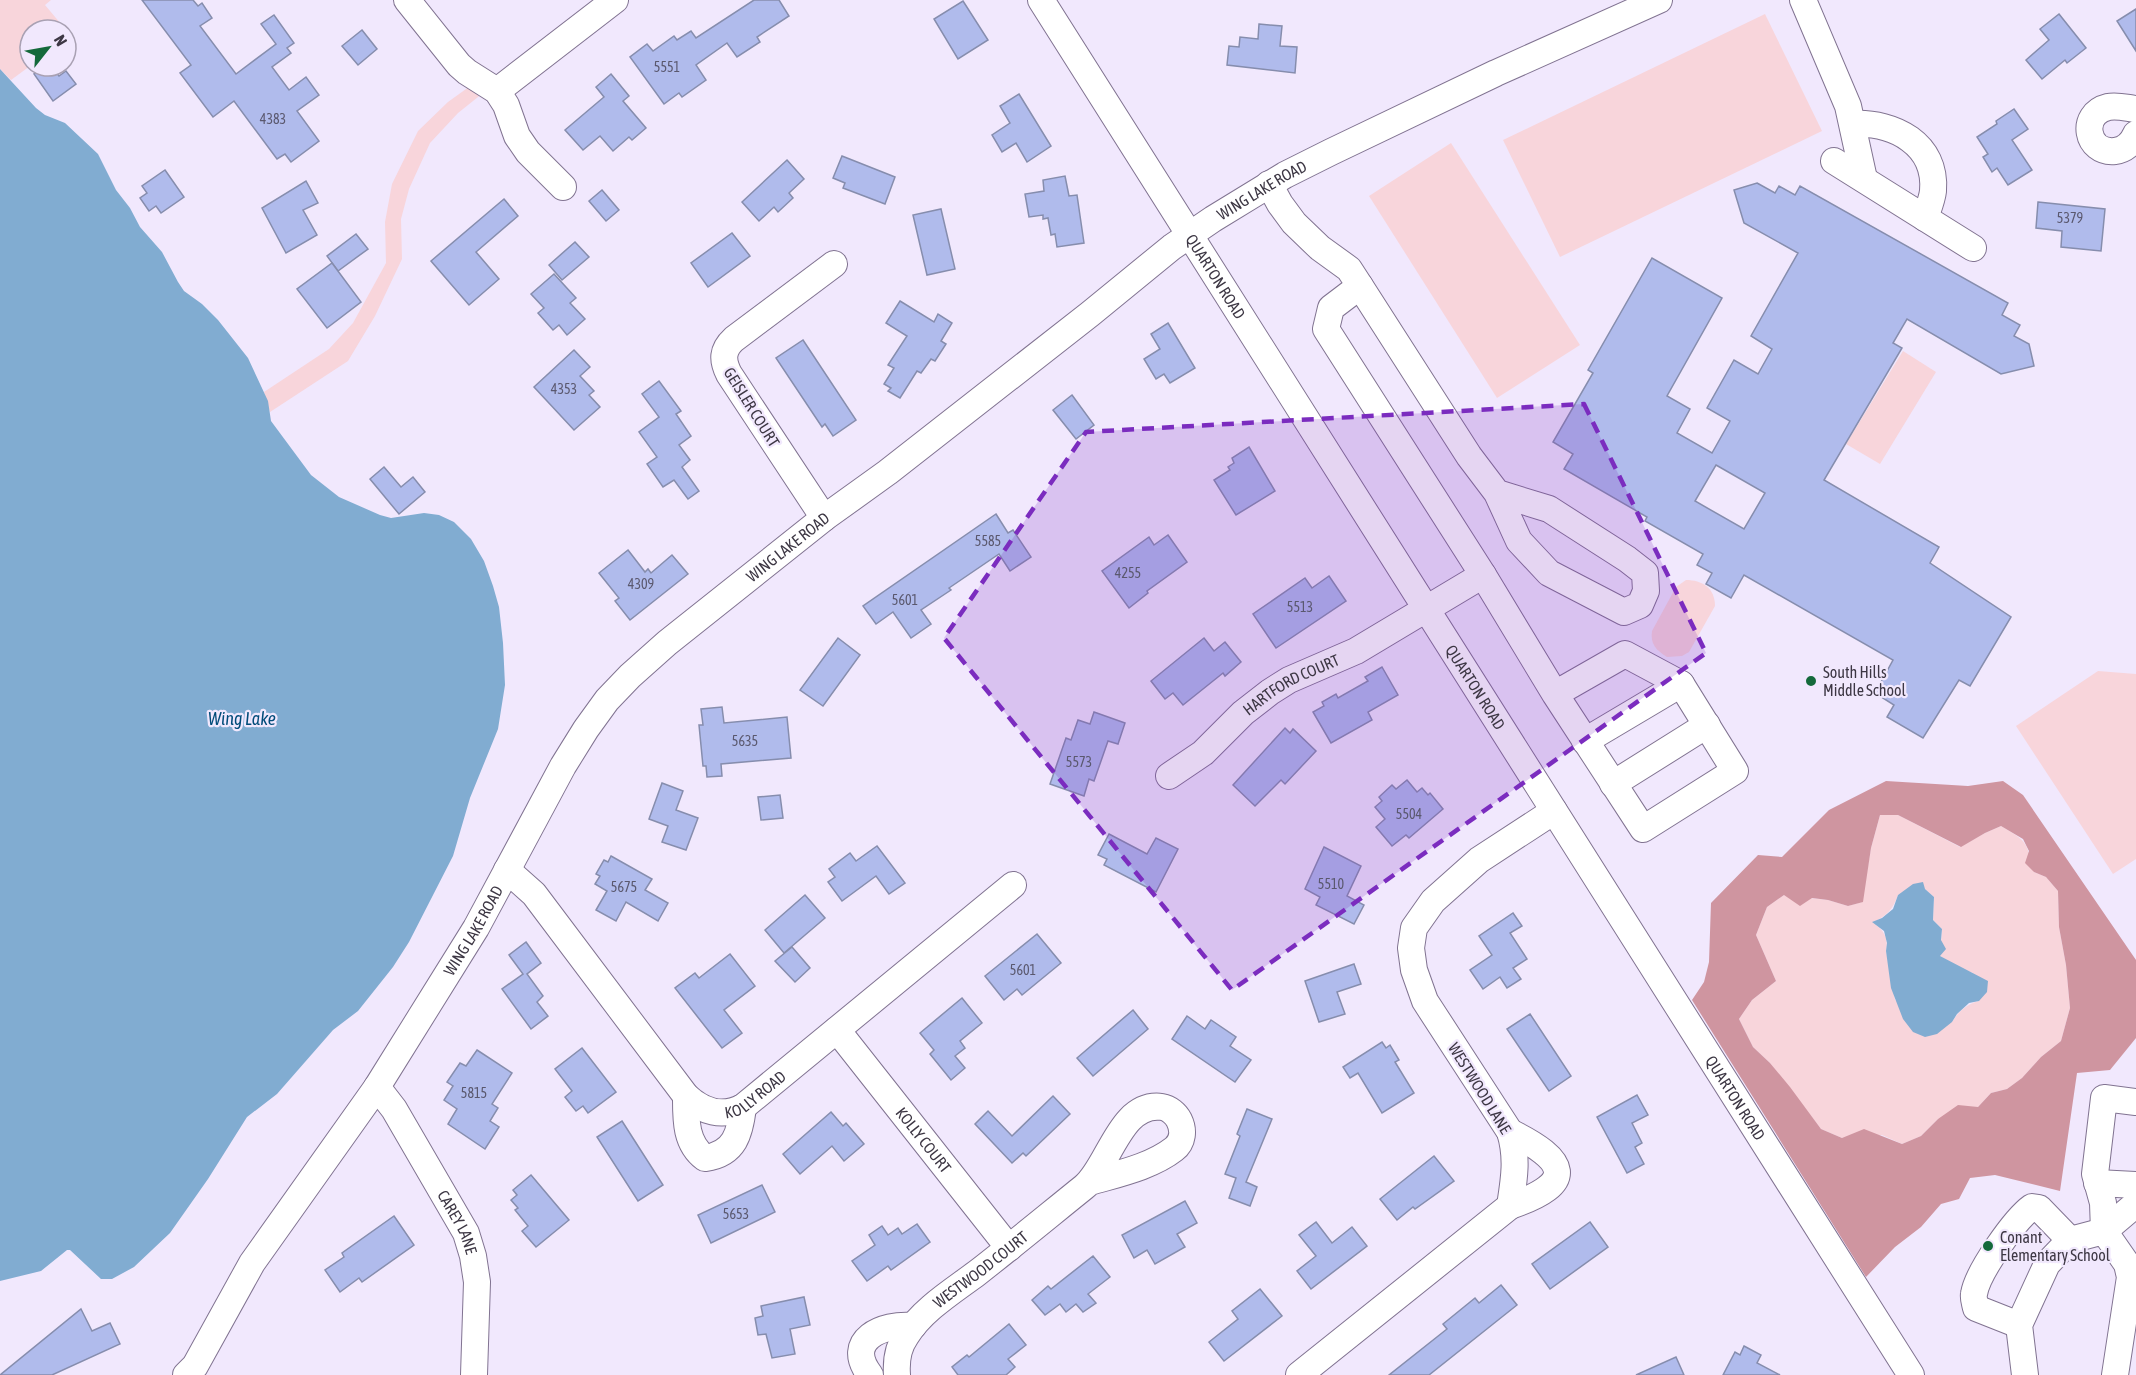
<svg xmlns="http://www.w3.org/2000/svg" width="2136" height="1375" viewBox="0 0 2136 1375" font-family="'Asap Condensed',sans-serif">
<rect width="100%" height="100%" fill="#f1e8fd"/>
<g fill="#f8d5db" fill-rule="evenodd">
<polygon points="0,0 51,0 45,5 66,30 30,30 30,66 11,80 0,69"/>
<polygon points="1765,14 1822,131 1560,257 1503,140"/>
<polygon points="473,84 483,93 458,113 430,143 409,189 401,219 402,259 375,316 348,361 270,412 264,392 329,349 353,323 386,263 385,222 392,184 418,131 448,102"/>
<polygon points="1451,143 1580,345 1497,398 1369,196"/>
<polygon points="1903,351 1936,372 1880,464 1846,444"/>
<path d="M 1686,580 C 1702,580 1715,588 1715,606 L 1689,652 L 1682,656 L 1667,657 C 1656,650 1650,644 1652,631 L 1676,587 Z"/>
<polygon points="2098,671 2136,674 2136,859 2113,874 2016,726"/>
<path d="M 1880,815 L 1898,815 L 1960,847 L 1985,833 L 2001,826 C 2028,842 2026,841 2034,872 L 2046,877 L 2058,891 L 2059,927 L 2066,965 L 2070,1008 L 2061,1041 L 2041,1057 L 2022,1078 L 2007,1089 L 1991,1093 L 1978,1107 L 1938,1119 L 1921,1136 L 1902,1144 L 1882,1135 L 1842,1138 L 1821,1129 L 1770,1063 L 1753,1047 L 1739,1019 L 1752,1000 L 1776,981 L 1756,935 L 1767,907 L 1784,895 L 1828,900 L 1848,906 L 1862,902 L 1871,848 ZM 1925,889 L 1934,897 L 1933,920 L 1942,929 L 1940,956 L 1962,969 L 1973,973 L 1979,1001 C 1967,1004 1959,1011 1952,1022 L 1895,1000 L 1886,951 C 1889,937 1883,930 1873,922 C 1887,916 1893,909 1898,895 Z"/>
</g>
<path fill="#cf95a0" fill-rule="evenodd" d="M 1886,781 L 1968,786 L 2003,781 L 2023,795 L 2136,960 L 2136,1038 L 2110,1070 L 2077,1073 L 2060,1191 L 1995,1175 L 1970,1178 L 1959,1199 L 1941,1204 L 1921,1227 L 1895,1247 L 1866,1277 L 1692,1000 L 1704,982 L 1709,962 L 1711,903 L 1758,855 L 1782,857 L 1829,810 ZM 1880,815 L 1898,815 L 1961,847 L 1985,833 L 2001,826 L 2023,839 L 2029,851 L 2025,863 L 2034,872 L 2046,877 L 2058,891 L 2059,927 L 2066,965 L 2070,1008 L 2061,1041 L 2041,1057 L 2022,1078 L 2007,1089 L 1991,1093 L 1978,1107 L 1958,1105 L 1938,1119 L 1921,1136 L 1902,1144 L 1864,1129 L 1842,1138 L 1821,1129 L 1790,1087 L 1770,1063 L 1753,1047 L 1739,1019 L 1752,1000 L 1776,981 L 1756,935 L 1767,907 L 1784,895 L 1800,906 L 1812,898 L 1828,900 L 1848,906 L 1863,902 L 1871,848 Z"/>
<g fill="#81acd1">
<polygon points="0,69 36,108 45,115 65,123 98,154 116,190 130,208 140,227 162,252 178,282 184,291 202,304 218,320 248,358 268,401 271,421 311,475 339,497 380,515 391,518 424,513 439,515 454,522 471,539 484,561 493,586 499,607 503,643 505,685 498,729 470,798 453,856 409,942 393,967 358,1011 333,1030 277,1094 247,1117 208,1179 170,1233 134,1267 112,1279 101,1279 70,1250 67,1250 41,1271 0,1281"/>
<polygon points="1923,882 1925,889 1934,897 1933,920 1942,929 1941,940 1946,949 1940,956 1988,981 1987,992 1979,1001 1969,1003 1957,1014 1952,1022 1937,1034 1925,1037 1913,1032 1903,1019 1891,988 1886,951 1887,943 1884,931 1872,922 1882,918 1893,909 1898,895 1913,884"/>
</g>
<g fill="#b0bbec" stroke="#868dad" stroke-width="1.5" fill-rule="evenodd">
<polygon points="142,0 193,0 198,6 202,3 212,18 200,26 236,74 276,44 261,24 274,15 294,43 287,48 291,53 272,67 289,90 306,77 319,95 297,111 319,141 291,162 285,154 277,159 234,101 213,117 180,73 191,65"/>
<polygon points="754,0 779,0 789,16 757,37 760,42 737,57 727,43 696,65 706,80 682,97 679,93 664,104 630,57 647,44 653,51 674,36 677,40 691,31 696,38"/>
<polygon points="963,1 988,40 958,59 934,19"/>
<polygon points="2136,9 2136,51 2117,21"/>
<polygon points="2059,14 2086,48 2067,63 2065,60 2042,79 2026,60 2049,40 2040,29"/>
<polygon points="1259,24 1282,26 1280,46 1297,47 1295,73 1227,65 1229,46 1239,47 1240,37 1258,39"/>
<polygon points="362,30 377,49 358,65 342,46"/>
<polygon points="44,66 51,66 59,76 66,71 76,84 53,101 34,74"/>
<polygon points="611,74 629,96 623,101 646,128 632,140 629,137 613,151 600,136 583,150 565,130 604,97 596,87"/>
<polygon points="1019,94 1051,146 1027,162 1016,143 1002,152 992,135 1010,123 1000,106"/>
<polygon points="2014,109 2028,129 2012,140 2032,170 2008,185 1997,168 1992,172 1983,157 1988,154 1977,137 1997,124 1996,121"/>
<polygon points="842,156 895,177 885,204 843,188 845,183 833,178"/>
<polygon points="787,160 804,179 789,193 793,198 778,212 774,207 759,221 742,202"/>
<polygon points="165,170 184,197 161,213 156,206 149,211 140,198 147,193 142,186"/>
<polygon points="1065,176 1069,196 1077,195 1084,243 1057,247 1055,234 1051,235 1048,218 1043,219 1043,215 1029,217 1025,194 1044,191 1043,180"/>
<polygon points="306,181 318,203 303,210 317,235 286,253 262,208"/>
<path d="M 1757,183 L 1775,193 L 1779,186 L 1795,195 L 1800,186 L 2008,303 L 2002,315 L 2020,325 L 2014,336 L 2029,344 L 2034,366 L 2001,374 L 1907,319 L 1893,343 L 1902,348 L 1824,480 L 1939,547 L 1930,563 L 2011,617 L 1970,686 L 1959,680 L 1923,738 L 1887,717 L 1894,705 L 1875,693 L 1893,660 L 1744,575 L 1731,598 L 1706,584 L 1712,573 L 1697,565 L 1703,554 L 1645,521 L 1647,517 L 1564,469 L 1573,454 L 1553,442 L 1593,373 L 1588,370 L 1652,258 L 1722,298 L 1667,396 L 1690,409 L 1677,433 L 1712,453 L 1730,421 L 1707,408 L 1734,360 L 1758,374 L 1772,349 L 1751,336 L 1798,253 L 1744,223 L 1734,190 ZM 1716,465 L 1765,493 L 1744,529 L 1695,501 Z"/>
<polygon points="602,190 619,210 606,221 589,201"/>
<polygon points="504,199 518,216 476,252 499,279 469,305 431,261"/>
<polygon points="2038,202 2105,209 2101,251 2061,247 2062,231 2036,228"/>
<polygon points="941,209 955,269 927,275 913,215"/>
<polygon points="732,233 750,256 708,287 691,263"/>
<polygon points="356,234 368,249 338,271 327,256"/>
<polygon points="575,242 589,257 562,280 549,265"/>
<polygon points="332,263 361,302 327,328 297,289"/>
<polygon points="554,274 576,298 570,303 585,319 567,335 559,325 553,330 538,313 544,308 531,294"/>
<polygon points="900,301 934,322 938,314 952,323 941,341 946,344 935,361 931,359 921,373 917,371 900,398 888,391 891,388 884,384 894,368 888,365 907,336 886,323"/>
<polygon points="1168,323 1195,368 1170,383 1164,374 1156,379 1144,359 1160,349 1151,334"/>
<polygon points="803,340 856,420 833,436 825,424 822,427 776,358"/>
<polygon points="574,350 590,367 580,376 594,391 589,395 600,407 574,430 534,387"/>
<polygon points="659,381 681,411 676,414 691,436 679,445 690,460 682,467 699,491 688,499 674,480 663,487 647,464 657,457 639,432 659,417 642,394"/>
<polygon points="1072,395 1094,425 1076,439 1053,410"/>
<polygon points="1249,447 1275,491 1236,515 1214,480 1230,470 1228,467 1234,463 1232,458"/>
<polygon points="384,467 401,487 413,477 425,492 399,514 370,479"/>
<polygon points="996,514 1008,533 1013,530 1031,557 1010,571 999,554 949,588 951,590 921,610 931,624 911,638 893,612 876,624 863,606"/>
<polygon points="1168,535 1187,562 1147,591 1148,593 1129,608 1102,571 1149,537 1154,545"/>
<polygon points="628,550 645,572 648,569 651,573 672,555 688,574 630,620 615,601 619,598 599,573"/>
<polygon points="1329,576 1346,601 1276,648 1253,614 1305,578 1312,588"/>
<polygon points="838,638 860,655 823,706 800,690"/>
<polygon points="1204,638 1214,651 1225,642 1241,662 1225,676 1223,673 1183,705 1173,693 1165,699 1151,681"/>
<polygon points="1382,667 1398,695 1368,712 1372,720 1331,743 1313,712 1324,706 1322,702 1336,694 1338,698 1368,681 1365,677"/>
<polygon points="722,707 724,723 787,717 791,758 721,764 722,776 707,777 706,766 703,766 699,725 703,725 701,709"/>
<polygon points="1094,712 1125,723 1118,744 1108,741 1094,781 1089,779 1084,796 1050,784 1066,738 1071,740 1078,720 1090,724"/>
<polygon points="1285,728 1290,733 1293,729 1316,751 1285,784 1281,780 1255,806 1233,785"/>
<polygon points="1407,780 1417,792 1422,788 1428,795 1430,793 1443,809 1409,838 1406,835 1392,846 1376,827 1385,819 1375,807 1382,801 1379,797 1392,785 1396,789"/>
<polygon points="662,783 683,791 676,810 698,818 686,850 662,842 668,826 649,819"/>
<polygon points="780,795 783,818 761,820 758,797"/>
<polygon points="1109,834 1147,854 1156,838 1178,849 1156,892 1104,865 1107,859 1098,855"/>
<polygon points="877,846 905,883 889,894 876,876 842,901 828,882 835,877 829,869 850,853 856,861"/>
<polygon points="1324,847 1361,866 1347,896 1364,905 1354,924 1316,905 1320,897 1305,889"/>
<polygon points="611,856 652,879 645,890 668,903 658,921 626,902 616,921 596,910 607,891 595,884 600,876 596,874 604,860 608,862"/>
<polygon points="805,895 825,918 784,953 765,930"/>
<polygon points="1513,913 1522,926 1510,933 1527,959 1513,968 1521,979 1507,988 1500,977 1483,989 1470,970 1492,955 1479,936"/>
<polygon points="1037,934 1061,963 1022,995 1017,989 1004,1000 985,976"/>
<polygon points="526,942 541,963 527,974 543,996 537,1002 548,1016 531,1029 502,989 523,974 509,955"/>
<polygon points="792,947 810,968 795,982 775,961"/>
<polygon points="730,954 755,986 724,1010 742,1033 722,1048 675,988 695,973 699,978"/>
<polygon points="1354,964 1361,984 1337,992 1345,1014 1319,1022 1305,981"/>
<polygon points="962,998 982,1023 960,1041 965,1048 955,1056 965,1068 951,1080 930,1054 934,1050 920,1033"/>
<polygon points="1133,1010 1148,1029 1093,1076 1077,1058"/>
<polygon points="1530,1014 1571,1076 1549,1091 1507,1029"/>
<polygon points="1187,1016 1205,1029 1211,1020 1236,1037 1230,1046 1251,1060 1235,1082 1172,1039"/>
<polygon points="1382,1042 1386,1048 1390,1045 1399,1060 1395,1062 1414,1093 1382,1113 1358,1073 1350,1078 1343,1067"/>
<polygon points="582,1048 616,1092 588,1113 583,1106 576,1111 565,1097 572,1091 555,1069"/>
<polygon points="477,1050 512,1073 492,1104 498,1108 490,1121 499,1127 485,1149 448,1124 457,1109 444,1100 453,1086 447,1082 460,1063 466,1066"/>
<polygon points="1637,1095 1648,1115 1632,1123 1642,1143 1635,1147 1644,1164 1627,1173 1597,1117"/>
<polygon points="1053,1096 1070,1114 1026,1156 1023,1153 1012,1163 975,1124 988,1111 1012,1136"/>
<polygon points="1247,1109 1272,1119 1246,1182 1257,1187 1250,1206 1229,1198 1236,1178 1225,1174 1240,1136 1237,1134"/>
<polygon points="831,1112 843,1126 846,1123 864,1144 844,1161 832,1146 800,1174 783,1154"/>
<polygon points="622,1121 663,1185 638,1201 597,1137"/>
<polygon points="1434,1156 1454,1181 1415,1209 1413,1207 1397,1220 1380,1199"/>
<polygon points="531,1175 569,1220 536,1247 522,1231 528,1226 515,1210 518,1208 511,1200 517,1195 513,1190"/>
<polygon points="762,1185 775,1212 711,1243 698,1215"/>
<polygon points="1185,1201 1197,1223 1177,1234 1185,1247 1155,1264 1147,1250 1134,1258 1122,1235"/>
<polygon points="394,1216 414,1245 362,1282 359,1278 340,1292 325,1270 344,1257 342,1253"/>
<polygon points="1316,1222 1332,1243 1352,1227 1367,1246 1311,1289 1297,1271 1316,1256 1299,1235"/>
<polygon points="1590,1222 1608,1247 1550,1289 1532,1264"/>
<polygon points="917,1224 930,1242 891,1270 888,1266 867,1281 852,1261 875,1245 869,1235 882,1226 888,1235 898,1228 902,1234"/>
<polygon points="1093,1256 1110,1277 1088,1294 1096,1303 1083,1312 1076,1304 1066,1312 1060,1304 1045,1315 1032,1300 1048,1286 1051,1289"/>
<polygon points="1501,1285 1517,1305 1429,1375 1389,1375 1447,1329 1443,1324 1475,1298 1479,1303"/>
<polygon points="1260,1289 1282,1316 1224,1361 1209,1342 1238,1319 1232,1311"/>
<polygon points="804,1297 810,1325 790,1329 795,1354 772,1358 766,1334 758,1335 755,1318 763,1316 761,1306"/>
<polygon points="81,1309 92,1331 110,1323 120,1344 52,1375 0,1375"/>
<polygon points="1009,1324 1026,1345 1008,1359 1015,1367 1006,1375 958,1375 952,1367 967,1355 969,1357"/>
<polygon points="1744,1346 1761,1355 1757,1363 1780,1375 1723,1375 1735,1352 1740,1355"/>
<polygon points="1676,1357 1684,1375 1636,1375"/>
</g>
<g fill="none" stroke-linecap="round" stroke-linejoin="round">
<defs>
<g id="minor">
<polyline points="407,0 459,65 467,72 497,91 506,105 517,136 528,152 563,187"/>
<path id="s1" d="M 1041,0 L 1911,1375"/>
<polyline points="1803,0 1848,106 1864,179"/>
<polyline points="497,91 615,0"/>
<path d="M 2136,109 C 2127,108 2117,105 2108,107 C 2079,114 2086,154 2115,151 C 2125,150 2132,143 2136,134"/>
<path d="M 1853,124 C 1894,122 1937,144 1933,191 C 1932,200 1928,209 1925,218"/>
<polyline points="1834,161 1973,248"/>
<polyline points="1269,184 1280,204 1294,223 1320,248 1349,269 1360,286 1331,308 1326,329 1483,575 1555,694 1643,829 1735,771 1681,684 1625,654 1555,694"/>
<polyline points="1360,286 1469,456 1497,493 1519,541 1549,573 1624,612 1640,605 1646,591 1645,573 1627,559 1549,509 1497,493"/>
<path d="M 824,518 L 729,374 C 722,360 722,350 734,339 L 834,264"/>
<polyline points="1585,741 1681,684"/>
<path id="s2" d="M 1169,776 L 1203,753 L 1243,713 L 1270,692 L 1289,680 L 1356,651 L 1483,575"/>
<polyline points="1613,784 1707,725"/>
<path id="s3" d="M 507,870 L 534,894 L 686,1096 C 703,1112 722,1118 743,1107 L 1013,885"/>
<path id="s4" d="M 837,1030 L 1009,1248"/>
<path id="s5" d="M 377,1087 L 394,1109 L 466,1233 L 473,1256 L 477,1282 L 474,1375"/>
<path d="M 686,1096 C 686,1119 685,1143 705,1158 C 735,1154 740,1133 743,1107"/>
<path d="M 1510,1132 C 1567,1160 1578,1183 1510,1206"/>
<polyline points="2097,1183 2136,1185"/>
<polyline points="2104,1231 2103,1203 2095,1174 2104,1098 2136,1102"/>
<polyline points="2104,1231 2136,1204"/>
<path d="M 2019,1325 L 1976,1308 C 1975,1303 1973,1298 1974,1294 C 1977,1273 2015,1219 2032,1207 L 2039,1208 L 2070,1240"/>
<path id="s6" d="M 186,1375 L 195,1366 L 252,1263 L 377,1087 L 476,928 L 563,766 L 586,729 L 607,700 L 630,676 L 667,643 L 824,518 L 888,472 L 1090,314 L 1172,247 L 1213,219 L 1285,175 L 1331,152 L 1496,73 L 1659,0"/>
<path d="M 870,1375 C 843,1340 883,1323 913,1326"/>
<path id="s7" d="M 897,1375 C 896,1361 898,1347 906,1336 C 922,1310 953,1291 977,1273 C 1013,1245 1048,1216 1084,1187 C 1109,1167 1120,1101 1162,1107 C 1169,1108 1176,1114 1179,1120 C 1184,1130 1183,1142 1174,1149 C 1151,1167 1117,1174 1090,1182"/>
<path d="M 1299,1375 L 1510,1206 C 1514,1180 1518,1158 1510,1132 L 1425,1001 L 1414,970 L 1411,948 L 1414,928 L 1433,901 L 1479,860 L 1554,811"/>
<polyline points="2025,1375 2019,1325 2047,1264 2070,1240 2104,1231 2127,1264 2130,1277 2115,1375"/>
</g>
</defs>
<use href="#minor" stroke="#817391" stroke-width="28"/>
<use href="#minor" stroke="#fff" stroke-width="26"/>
</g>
<path fill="#7b2cbf" fill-opacity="0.2" stroke="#7b2cbf" stroke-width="4.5" stroke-dasharray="12 8" stroke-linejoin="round" d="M 1584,404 L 1706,653 L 1232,990 L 944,638 L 1086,432 Z"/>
<g fill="#14693b" stroke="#f1e8fd" stroke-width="2">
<circle cx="1811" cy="681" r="6"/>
<circle cx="1988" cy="1246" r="6"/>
</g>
<g text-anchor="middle" stroke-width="4.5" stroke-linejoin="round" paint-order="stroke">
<g font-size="14" fill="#5a586e">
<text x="667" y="72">5551</text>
<text x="273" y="124">4383</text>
<text x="2070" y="223">5379</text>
<text x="564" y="394">4353</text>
<text x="988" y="546">5585</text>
<text x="1128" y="578">4255</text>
<text x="641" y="589">4309</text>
<text x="905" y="605">5601</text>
<text x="1300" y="612">5513</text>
<text x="745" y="746">5635</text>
<text x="1079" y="767">5573</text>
<text x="1409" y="819">5504</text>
<text x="1331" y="889">5510</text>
<text x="624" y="892">5675</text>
<text x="1023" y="975">5601</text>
<text x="474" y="1098">5815</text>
<text x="736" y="1219">5653</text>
</g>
<g font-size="16" fill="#3d3744" stroke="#f1e8fd">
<text dy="6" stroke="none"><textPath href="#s6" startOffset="1628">WING LAKE ROAD</textPath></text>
<text dy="6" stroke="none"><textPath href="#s1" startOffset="327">QUARTON ROAD</textPath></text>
<text transform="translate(752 407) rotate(58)" y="6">GEISLER COURT</text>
<text dy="6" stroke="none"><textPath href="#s6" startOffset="1034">WING LAKE ROAD</textPath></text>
<text dy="6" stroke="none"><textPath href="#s2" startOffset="154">HARTFORD COURT</textPath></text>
<text dy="6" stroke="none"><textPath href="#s1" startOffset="813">QUARTON ROAD</textPath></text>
<text dy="6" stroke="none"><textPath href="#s6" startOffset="530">WING LAKE ROAD</textPath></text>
<text transform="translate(1480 1088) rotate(58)" y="6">WESTWOOD LANE</text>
<text dy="6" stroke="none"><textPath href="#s3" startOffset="368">KOLLY ROAD</textPath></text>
<text dy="6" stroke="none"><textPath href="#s1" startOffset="1299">QUARTON ROAD</textPath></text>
<text dy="6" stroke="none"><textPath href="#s4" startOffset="140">KOLLY COURT</textPath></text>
<text dy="6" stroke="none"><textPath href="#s5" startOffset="158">CAREY LANE</textPath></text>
<text dy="6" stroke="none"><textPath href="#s7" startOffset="141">WESTWOOD COURT</textPath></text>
</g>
<g font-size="16" fill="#3d3744" stroke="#f1e8fd" text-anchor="start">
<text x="1823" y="678">South Hills<tspan x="1823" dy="18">Middle School</tspan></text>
<text x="2000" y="1243">Conant<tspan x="2000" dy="18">Elementary School</tspan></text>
</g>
<g font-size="18" font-style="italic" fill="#004b79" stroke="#f1e8fd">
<text x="242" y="725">Wing Lake</text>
</g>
</g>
<g transform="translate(48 48) rotate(59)"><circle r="28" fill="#f1e8fd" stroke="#a9a1b3" stroke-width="1.5"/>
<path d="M0-4.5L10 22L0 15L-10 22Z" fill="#14693b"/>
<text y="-9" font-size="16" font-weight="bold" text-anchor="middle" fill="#3d3744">N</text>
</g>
</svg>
